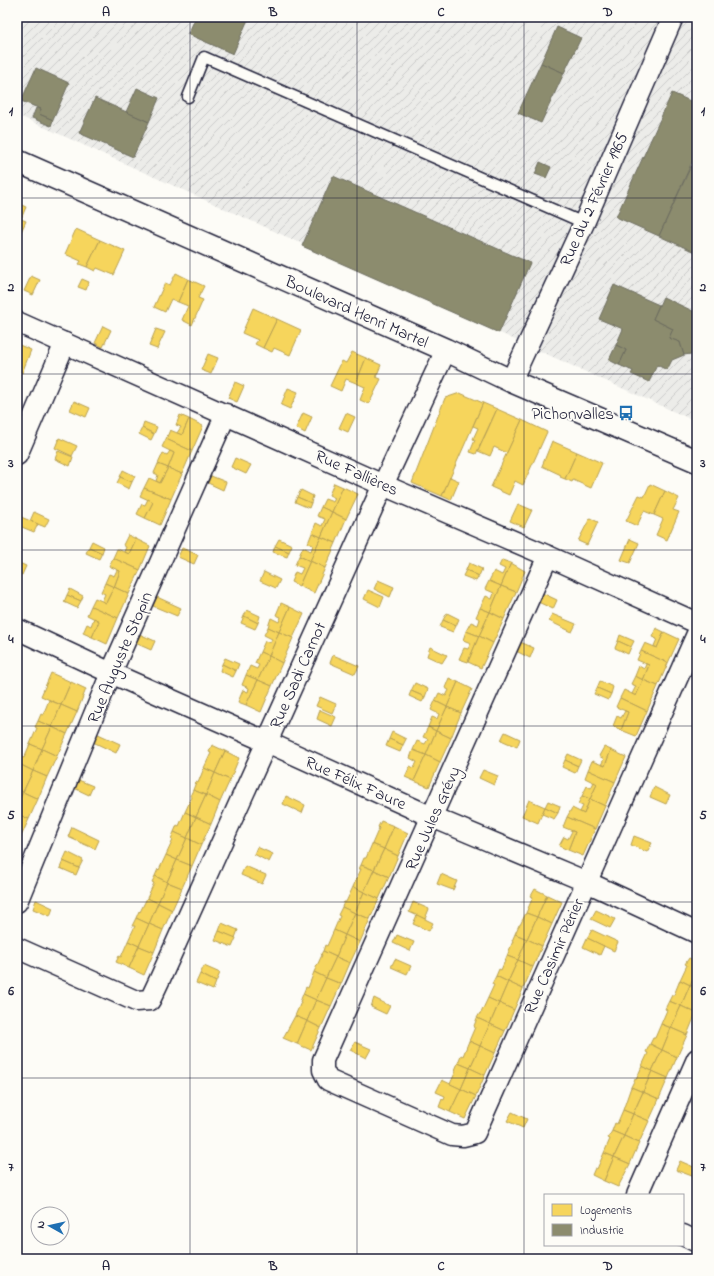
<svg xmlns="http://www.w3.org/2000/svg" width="714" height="1276" viewBox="0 0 714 1276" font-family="'Indie Flower',sans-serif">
<defs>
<pattern id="industrial-furrows" width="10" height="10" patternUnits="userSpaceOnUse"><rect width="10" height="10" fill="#ecece9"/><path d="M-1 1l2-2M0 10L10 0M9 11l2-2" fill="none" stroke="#cacac9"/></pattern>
</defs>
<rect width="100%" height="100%" fill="#fdfcf7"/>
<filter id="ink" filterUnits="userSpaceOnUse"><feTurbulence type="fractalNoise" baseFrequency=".025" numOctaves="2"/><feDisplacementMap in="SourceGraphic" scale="8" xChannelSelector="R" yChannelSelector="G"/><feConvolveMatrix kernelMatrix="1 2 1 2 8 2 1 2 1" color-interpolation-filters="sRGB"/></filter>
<g filter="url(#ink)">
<polygon fill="url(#industrial-furrows)" points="17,17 697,17 697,422 17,115"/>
<g fill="#f6d55c" stroke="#b69f52">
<polygon points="17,203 26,207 21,219 26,221 20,234 17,232"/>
<polygon points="76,229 100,240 87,267 79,264 81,261 65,254"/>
<polygon points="100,240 125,251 114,275 97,268 95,271 87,267"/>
<polygon points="176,273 188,279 178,302 171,299 165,312 154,307 165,283 170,285"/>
<polygon points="31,276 40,280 33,295 24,291"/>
<polygon points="82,279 89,282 86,290 78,287"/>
<polygon points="188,279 204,286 198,298 203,300 192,325 182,320 188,306 178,302"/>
<polygon points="253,308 277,319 263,348 255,344 258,340 242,333"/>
<polygon points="277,319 301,330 290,355 274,348 272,352 263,348"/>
<polygon points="103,326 111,330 103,347 95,343"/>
<polygon points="156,329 165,332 157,349 149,346"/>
<polygon points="17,344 31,350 22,373 17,371"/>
<polygon points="352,352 366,358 356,383 346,379 341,391 330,386 342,361 346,363"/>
<polygon points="208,354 218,358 211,374 201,370"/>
<polygon points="366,358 381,365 376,377 381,379 369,404 360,400 365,387 356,383"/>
<polygon points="235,382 244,386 237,402 228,398"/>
<polygon points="288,388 298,392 290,409 281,405"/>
<polygon points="460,393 483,403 442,496 412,483 445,398"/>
<polygon points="74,401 90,408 86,417 70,410"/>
<polygon points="483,403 497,409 476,454 470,452 475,440 473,439 478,428 473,426"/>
<polygon points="497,409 522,420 507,453 494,447 490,456 478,451"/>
<polygon points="303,413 312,417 305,433 296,428"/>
<polygon points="346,413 355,417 348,432 339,428"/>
<polygon points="180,415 189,419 182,435 177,433 181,427 176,425"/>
<polygon points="189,419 203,426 192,451 166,439 170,430 182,435"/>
<polygon points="522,420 547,432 523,485 515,481 509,495 491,487"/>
<polygon points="144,422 157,427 154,434 142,428"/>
<polygon points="142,428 154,434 151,440 139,434"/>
<polygon points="59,438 77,446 72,456 55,448"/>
<polygon points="166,439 192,451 182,474 168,468 174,453 162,447"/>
<polygon points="552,441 577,452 565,479 560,477 561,475 542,466"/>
<polygon points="58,451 73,457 70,466 55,459"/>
<polygon points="170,451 174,453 168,468 158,464 163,453 167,455"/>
<polygon points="577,452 602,463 591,488 573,480 572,482 565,479"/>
<polygon points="235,458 251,465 246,474 231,467"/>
<polygon points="158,464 168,468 160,483 156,481 158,475 154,473"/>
<polygon points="168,468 182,474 171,499 144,488 149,478 160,483"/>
<polygon points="123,470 135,476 132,482 120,477"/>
<polygon points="211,476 226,482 223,490 208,483"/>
<polygon points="120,477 132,482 129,489 117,483"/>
<polygon points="450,477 459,481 451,500 442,496"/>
<polygon points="334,483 343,487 332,512 321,507 325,499 333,502 335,498 329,495"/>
<polygon points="650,484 665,491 654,515 644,511 637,526 626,521 639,495 644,497"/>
<polygon points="343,487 358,494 346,519 332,512"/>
<polygon points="144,488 171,499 160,525 145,518 153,502 140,496"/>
<polygon points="301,490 313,496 311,503 297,497"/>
<polygon points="665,491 679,498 673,510 679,512 667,540 656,535 663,519 654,515"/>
<polygon points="297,497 311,503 309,508 295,502"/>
<polygon points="148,499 153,502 145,518 137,514 142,504 145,505"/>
<polygon points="518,504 532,510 524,527 510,521"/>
<polygon points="321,507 332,512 321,537 312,533 316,523 322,526 325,519 317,516"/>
<polygon points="34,512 49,519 45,527 30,521"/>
<polygon points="332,512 346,519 336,543 321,537"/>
<polygon points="21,517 38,524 34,532 17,525"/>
<polygon points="590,518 598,522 587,545 578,541"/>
<polygon points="312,533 321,537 310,561 299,556 303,547 311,551 313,545 308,543"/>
<polygon points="128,535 136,539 129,554 124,552 126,547 123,545"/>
<polygon points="321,537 336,543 325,568 310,561"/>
<polygon points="136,539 150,546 140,570 113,558 117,549 129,554"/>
<polygon points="279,539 292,545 289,552 275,546"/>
<polygon points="630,539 639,543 630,563 621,560"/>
<polygon points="92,541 104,547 102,553 89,547"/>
<polygon points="275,546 289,552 287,557 273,552"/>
<polygon points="89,547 102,553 99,559 86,553"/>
<polygon points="182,548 198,555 194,564 178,557"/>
<polygon points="299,556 310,561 299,586 291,582 295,572 300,574 303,568 295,565"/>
<polygon points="113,558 140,570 129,594 114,587 120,571 109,566"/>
<polygon points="502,560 511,563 501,586 489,581 494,571 502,575 505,569 499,566"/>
<polygon points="310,561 325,568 314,593 299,586"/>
<polygon points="17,562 26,566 22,575 17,573"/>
<polygon points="469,563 482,569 479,576 466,570"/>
<polygon points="511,563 525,571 516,592 501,586"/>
<polygon points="117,570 120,571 114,587 105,583 109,574 114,576"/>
<polygon points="466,570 479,576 476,581 463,576"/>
<polygon points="264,572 280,580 276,588 260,581"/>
<polygon points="378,580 394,587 390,597 374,589"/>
<polygon points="489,581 501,586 490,612 480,608 486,596 492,599 494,593 485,589"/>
<polygon points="105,583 114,587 106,603 102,601 105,594 101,592"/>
<polygon points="501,586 516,592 504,619 490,612"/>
<polygon points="114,587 129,594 118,618 91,606 95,598 106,603"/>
<polygon points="70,589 83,596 81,601 67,595"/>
<polygon points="368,590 384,597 380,607 364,599"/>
<polygon points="540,592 557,600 553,609 536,601"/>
<polygon points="67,595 81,601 77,608 64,602"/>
<polygon points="157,597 181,608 177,616 153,606"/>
<polygon points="281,603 290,607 279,632 268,627 271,618 279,622 281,617 276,615"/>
<polygon points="91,606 118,618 107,644 92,637 99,621 87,615"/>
<polygon points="290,607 304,614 293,638 279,632"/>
<polygon points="480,608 490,612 479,636 466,631 471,622 478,625 480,619 476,617"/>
<polygon points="247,610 260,616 258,623 244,616"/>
<polygon points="490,612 504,619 493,643 479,636"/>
<polygon points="447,613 459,619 456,626 443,620"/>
<polygon points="552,614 576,624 572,632 549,621"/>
<polygon points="244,616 258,623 255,629 241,623"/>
<polygon points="94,618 99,621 92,637 83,633 87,624 91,626"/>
<polygon points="443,620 456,626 453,632 440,627"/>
<polygon points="268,627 279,632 269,656 260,652 265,641 270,643 272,639 264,635"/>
<polygon points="656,628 664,632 657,648 654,646 657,639 652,637"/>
<polygon points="466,631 479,636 468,662 459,659 464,648 468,649 471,643 463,640"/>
<polygon points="279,632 293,638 282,663 269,656"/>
<polygon points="664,632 679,639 668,663 641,651 645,643 657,648"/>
<polygon points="137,633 155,641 151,650 133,642"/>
<polygon points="620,635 634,641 631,647 618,641"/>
<polygon points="479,636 493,643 481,668 468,662"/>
<polygon points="518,641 534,648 530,658 514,650"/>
<polygon points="618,641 631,647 628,654 615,648"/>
<polygon points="430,647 447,655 442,663 427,656"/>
<polygon points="641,651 668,663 658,686 643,680 649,665 637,660"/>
<polygon points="260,652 269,656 258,680 246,675 250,666 257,669 259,665 255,663"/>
<polygon points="333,655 359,666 355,674 330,663"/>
<polygon points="269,656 282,663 272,686 258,680"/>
<polygon points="225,658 239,664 236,671 222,664"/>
<polygon points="222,664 236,671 233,677 220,671"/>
<polygon points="646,664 649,665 643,680 635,676 639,666 644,669"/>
<polygon points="51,673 71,682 61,705 41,696"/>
<polygon points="246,675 258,680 246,705 238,702 243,690 248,692 249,688 242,685"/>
<polygon points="635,676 643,680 636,696 632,694 636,686 631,684"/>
<polygon points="449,678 458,682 447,707 435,701 439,693 446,696 449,690 445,688"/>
<polygon points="258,680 272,686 261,712 246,705"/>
<polygon points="643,680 658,686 647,711 620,698 624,690 636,696"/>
<polygon points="600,681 613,687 611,694 597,688"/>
<polygon points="71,682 86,689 77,712 61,705"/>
<polygon points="458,682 472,689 461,713 447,707"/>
<polygon points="415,683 428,689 425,697 411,691"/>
<polygon points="597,688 611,694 608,700 594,694"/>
<polygon points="411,691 425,697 422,702 409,696"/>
<polygon points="320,697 336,704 332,713 316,706"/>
<polygon points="620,698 647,711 636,736 621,730 628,712 616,707"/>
<polygon points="49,700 61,705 52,727 38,721 41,714 43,715"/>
<polygon points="435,701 447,707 436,731 428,727 432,717 437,719 439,714 431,710"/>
<polygon points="61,705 77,712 67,734 52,727"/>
<polygon points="447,707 461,713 451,738 436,731"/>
<polygon points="320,710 336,717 332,726 317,719"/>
<polygon points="625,711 628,712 621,730 613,726 617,716 621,718"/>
<polygon points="38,721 52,727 42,749 30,744 37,728 35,727"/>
<polygon points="52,727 67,734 57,756 42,749"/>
<polygon points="428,727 436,731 426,755 413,750 417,741 425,744 428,739 423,737"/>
<polygon points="436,731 451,738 440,762 426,755"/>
<polygon points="392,732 406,739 403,745 389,739"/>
<polygon points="505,732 520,739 517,747 501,740"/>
<polygon points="96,733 120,744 116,753 93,742"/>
<polygon points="389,739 403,745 400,752 386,746"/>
<polygon points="30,744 42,749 33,771 19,764 22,757 24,758"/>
<polygon points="212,745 225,751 215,773 204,768 211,753 209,752"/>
<polygon points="604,747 611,750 605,766 601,765 604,759 599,756"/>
<polygon points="42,749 57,756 47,777 33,771"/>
<polygon points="413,750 426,755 414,781 405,777 410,766 414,768 417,762 410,758"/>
<polygon points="611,750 626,757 615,782 588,770 592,761 605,766"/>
<polygon points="225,751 239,758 230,780 215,773"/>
<polygon points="568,754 581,760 578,766 565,760"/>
<polygon points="426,755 440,762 429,787 414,781"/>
<polygon points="565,760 578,766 575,773 562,767"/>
<polygon points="19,764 33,771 23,792 17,789 17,774 18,771 17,769"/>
<polygon points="204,768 215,773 206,795 193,790 196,782 198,783"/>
<polygon points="483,770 498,776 494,785 479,778"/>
<polygon points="588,770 615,782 605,806 590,799 597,784 585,778"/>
<polygon points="33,771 47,777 38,799 23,792"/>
<polygon points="215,773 230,780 220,802 206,795"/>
<polygon points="76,779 93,786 89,795 72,787"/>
<polygon points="594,782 597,784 590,799 582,796 587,786 591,788"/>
<polygon points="654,787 670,795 666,804 650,797"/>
<polygon points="17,789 23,792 17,806"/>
<polygon points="193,790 206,795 196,817 185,812 192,797 190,796"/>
<polygon points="23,792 38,799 29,819 17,814 17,806"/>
<polygon points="206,795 220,802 211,824 196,817"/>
<polygon points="286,796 305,805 302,813 283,804"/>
<polygon points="582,796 590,799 584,814 580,812 583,806 578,804"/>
<polygon points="590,799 605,806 595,829 567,817 572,808 584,814"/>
<polygon points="529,800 545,807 538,823 522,816"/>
<polygon points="548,801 560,806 558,813 545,807"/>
<polygon points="545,807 558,813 554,819 542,814"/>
<polygon points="185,812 196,817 187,838 174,832 177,825 179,826"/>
<polygon points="17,814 29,819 19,841 17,840"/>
<polygon points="196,817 211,824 201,845 187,838"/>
<polygon points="567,817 595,829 583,856 568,850 575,832 563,827"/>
<polygon points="381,821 394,826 384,849 372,844 379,828 378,827"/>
<polygon points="394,826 408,833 398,856 384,849"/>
<polygon points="72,827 99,840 95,849 68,837"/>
<polygon points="572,831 575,832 568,850 559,846 564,837 568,839"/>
<polygon points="174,832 187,838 177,860 166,855 173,840 171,839"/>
<polygon points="634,836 652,843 647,852 631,845"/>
<polygon points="187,838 201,845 192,866 177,860"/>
<polygon points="372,844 384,849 374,870 361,865 364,858 366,858"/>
<polygon points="257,847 273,854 269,862 254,854"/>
<polygon points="384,849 398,856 389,877 374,870"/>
<polygon points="67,852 83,860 79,868 63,861"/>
<polygon points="166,855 177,860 167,882 155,876 158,869 159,870"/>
<polygon points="177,860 192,866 182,888 167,882"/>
<polygon points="63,861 79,868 76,875 60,868"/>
<polygon points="361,865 374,870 364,892 353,887 361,869 359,869"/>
<polygon points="245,866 266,875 262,884 241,875"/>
<polygon points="374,870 389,877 379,899 364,892"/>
<polygon points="441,874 457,881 453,890 437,884"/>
<polygon points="155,876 167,882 158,903 147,898 154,883 152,882"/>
<polygon points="167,882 182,888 172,910 158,903"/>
<polygon points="353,887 364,892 355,913 342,907 344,902 346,902"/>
<polygon points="535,889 547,895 537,917 526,913 533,897 531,896"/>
<polygon points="364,892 379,899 370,919 355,913"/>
<polygon points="547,895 562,902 552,924 537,917"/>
<polygon points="147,898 158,903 149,924 136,918 139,911 140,912"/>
<polygon points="36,900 53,908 50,916 33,909"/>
<polygon points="413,902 429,909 425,919 409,912"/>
<polygon points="158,903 172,910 163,930 149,924"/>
<polygon points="342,907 355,913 345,935 334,930 340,916 338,915"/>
<polygon points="596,910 615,919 610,928 591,919"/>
<polygon points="355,913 370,919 360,942 345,935"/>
<polygon points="526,913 537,917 527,939 515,934 519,925 520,925"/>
<polygon points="417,915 433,923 429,931 413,924"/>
<polygon points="537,917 552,924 542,946 527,939"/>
<polygon points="136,918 149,924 139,946 128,941 135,926 132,926"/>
<polygon points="222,923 238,930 235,938 219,931"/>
<polygon points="149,924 163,930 154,952 139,946"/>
<polygon points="334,930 345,935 336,957 323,951 325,945 327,946"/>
<polygon points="592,930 618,942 614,951 587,938"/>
<polygon points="219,931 236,938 232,947 215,940"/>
<polygon points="515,934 527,939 518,960 507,956 513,941 512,941"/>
<polygon points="345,935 360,942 350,963 336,957"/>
<polygon points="397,935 414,942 410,951 393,943"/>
<polygon points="587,938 604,946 600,955 583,947"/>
<polygon points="527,939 542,946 533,967 518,960"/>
<polygon points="128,941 139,946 129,968 116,962 119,956 121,957"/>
<polygon points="139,946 154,952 144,975 129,968"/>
<polygon points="323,951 336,957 326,978 314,972 322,955 321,954"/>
<polygon points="507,956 518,960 508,982 496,976 499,969 501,970"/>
<polygon points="336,957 350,963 341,984 326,978"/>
<polygon points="689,958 697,961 697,970 690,985 680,980 687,965 685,964"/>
<polygon points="395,959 411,966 407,974 391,967"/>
<polygon points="518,960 533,967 523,989 508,982"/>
<polygon points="204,966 220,973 216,982 200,974"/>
<polygon points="697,970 697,988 690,985"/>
<polygon points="314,972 326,978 316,1000 303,994 306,987 308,988"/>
<polygon points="200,974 216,982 213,990 196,983"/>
<polygon points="496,976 508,982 499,1003 488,998 494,985 492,984"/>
<polygon points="326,978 341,984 331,1006 316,1000"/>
<polygon points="680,980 690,985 681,1006 669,1001 672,995 674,995"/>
<polygon points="508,982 523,989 514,1010 499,1003"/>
<polygon points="690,985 697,988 696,1013 681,1006"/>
<polygon points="303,994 316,1000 307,1021 295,1016 301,1002 300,1002"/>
<polygon points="374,998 390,1006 386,1014 371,1007"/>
<polygon points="488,998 499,1003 490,1024 477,1018 480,1013 481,1013"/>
<polygon points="316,1000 331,1006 321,1028 307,1021"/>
<polygon points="669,1001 681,1006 671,1028 661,1024 667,1010 665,1009"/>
<polygon points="499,1003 514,1010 505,1031 490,1024"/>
<polygon points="681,1006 696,1013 687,1035 671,1028"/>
<polygon points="295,1016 307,1021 297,1044 283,1038"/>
<polygon points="477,1018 490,1024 480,1046 469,1041 475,1027 474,1026"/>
<polygon points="307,1021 321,1028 311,1050 297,1044"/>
<polygon points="490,1024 505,1031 495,1053 480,1046"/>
<polygon points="661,1024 671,1028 662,1050 650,1044 653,1038 655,1038"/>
<polygon points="671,1028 687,1035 677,1057 662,1050"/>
<polygon points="469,1041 480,1046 470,1068 458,1063 461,1055 463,1056"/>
<polygon points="355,1042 371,1049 366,1058 350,1050"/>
<polygon points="650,1044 662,1050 652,1071 642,1066 648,1053 646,1052"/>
<polygon points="480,1046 495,1053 485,1075 470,1068"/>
<polygon points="662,1050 677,1057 668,1078 652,1071"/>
<polygon points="458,1063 470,1068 461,1089 450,1084 456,1071 455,1070"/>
<polygon points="642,1066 652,1071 643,1092 631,1087 635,1079 636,1080"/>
<polygon points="470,1068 485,1075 476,1096 461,1089"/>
<polygon points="652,1071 668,1078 659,1099 643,1092"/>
<polygon points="442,1080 461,1089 450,1112 439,1107 442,1099 444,1100 445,1096 436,1092"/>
<polygon points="631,1087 643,1092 633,1114 623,1110"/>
<polygon points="461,1089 476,1096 465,1119 450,1112"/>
<polygon points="643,1092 659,1099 649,1121 633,1114"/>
<polygon points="623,1110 633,1114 624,1136 612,1131 615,1123 617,1124"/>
<polygon points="512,1112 527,1119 523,1128 507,1121"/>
<polygon points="633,1114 649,1121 639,1143 624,1136"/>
<polygon points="612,1131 624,1136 614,1157 604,1153 610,1139 608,1138"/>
<polygon points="624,1136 639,1143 630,1164 614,1157"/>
<polygon points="604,1153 614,1157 604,1181 592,1175 595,1168 597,1169"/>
<polygon points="614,1157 630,1164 618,1187 604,1181"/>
<polygon points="680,1161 696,1168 692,1176 676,1170"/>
</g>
<g fill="#8c8c6e" stroke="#6c6c5f">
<polygon points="196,17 249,17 233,54 188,34"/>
<polygon points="557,27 581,38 564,73 541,63"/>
<polygon points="541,63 564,73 541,123 518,113"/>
<polygon points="36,68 69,83 53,120 39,114 41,109 21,101"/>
<polygon points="137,88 159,98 149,122 126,112"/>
<polygon points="672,93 697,104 697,151 659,236 616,217"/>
<polygon points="95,98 149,122 133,157 79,133"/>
<polygon points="36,108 41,109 39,114 53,120 51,126 32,118"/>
<polygon points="540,162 551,167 546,178 535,174"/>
<polygon points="691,166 697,168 697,253 659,236"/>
<polygon points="333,176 530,263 499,333 302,246"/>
<polygon points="614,285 659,305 653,319 673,329 669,338 680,342 684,355 672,360 667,370 657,365 649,382 631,374 633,371 619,365 626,350 616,345 623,329 599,319"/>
<polygon points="663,297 697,313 697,356 691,354 684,355 680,342 669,338 673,329 653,319"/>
<polygon points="616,345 626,350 619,365 609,360"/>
</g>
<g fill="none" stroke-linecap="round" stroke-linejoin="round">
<defs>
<polyline id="lane" points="188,97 204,57 584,223"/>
<g id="street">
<polyline points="17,322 383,485 548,556 697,623"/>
<polyline points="511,381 584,223 673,17"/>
<polyline points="17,455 65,343"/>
<polyline points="548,556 323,1060 323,1070 328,1080 452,1135 463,1136 475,1133 697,634"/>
<polyline points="17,629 111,673 267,742 432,817 587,882 697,933"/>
<polyline points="17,902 111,673 226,414"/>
<polyline points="17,948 136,1001 150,1000 159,981 383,485 446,350"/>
<polyline points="637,1195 697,1059"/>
<polyline points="683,1235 697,1242"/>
</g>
<polyline id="secondary" points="17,161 446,350 511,381 697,461"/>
</defs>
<use href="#lane" stroke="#22223b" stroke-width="13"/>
<use href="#street" stroke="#22223b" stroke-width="23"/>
<use href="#secondary" stroke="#22223b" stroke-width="25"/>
<use href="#lane" stroke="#fdfcf7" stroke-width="10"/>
<use href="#street" stroke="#fdfcf7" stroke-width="20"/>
<use href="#secondary" stroke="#fdfcf7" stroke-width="22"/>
</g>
</g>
<path fill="none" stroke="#22223b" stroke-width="1" stroke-opacity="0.55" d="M 190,17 L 190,1259M 357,17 L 357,1259M 524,17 L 524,1259M 17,198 L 697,198M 17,374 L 697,374M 17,550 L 697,550M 17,726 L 697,726M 17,902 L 697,902M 17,1078 L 697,1078"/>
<defs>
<symbol id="bus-bare" viewBox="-9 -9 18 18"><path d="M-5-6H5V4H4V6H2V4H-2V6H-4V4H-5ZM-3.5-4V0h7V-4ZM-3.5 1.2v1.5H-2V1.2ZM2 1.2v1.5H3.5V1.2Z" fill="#1f6fb2" stroke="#fdfcf7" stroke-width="2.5" paint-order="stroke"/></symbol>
</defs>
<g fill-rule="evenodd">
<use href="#bus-bare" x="615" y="402" width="22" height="22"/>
</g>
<g text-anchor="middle" stroke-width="4" stroke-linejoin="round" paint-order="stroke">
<g font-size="17" fill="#22223b" stroke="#fdfcf7">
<text transform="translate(593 199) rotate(-66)" y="6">Rue du 2 Février 1965</text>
<text transform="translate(357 311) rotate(24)" y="6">Boulevard Henri Martel</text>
<text transform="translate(357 472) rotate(24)" y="6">Rue Fallières</text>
<text transform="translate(119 657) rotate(-67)" y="6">Rue Auguste Stopin</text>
<text transform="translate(297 675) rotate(-66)" y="6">Rue Sadi Carnot</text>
<text transform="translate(356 782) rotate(24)" y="6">Rue Félix Faure</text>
<text transform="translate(432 818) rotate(-66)" y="6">Rue Jules Grévy</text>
<text transform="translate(553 956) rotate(-66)" y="6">Rue Casimir Périer</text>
</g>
<g font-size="17" fill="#22223b" stroke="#fdfcf7" text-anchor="end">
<text x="614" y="419">Pichonvalles</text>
</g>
</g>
<rect width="714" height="1276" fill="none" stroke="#fdfcf7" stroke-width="44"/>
<rect x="544" y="1194" width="140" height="52" fill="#fdfcf7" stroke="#a5a5ac"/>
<rect x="552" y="1204" width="20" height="12" fill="#f6d55c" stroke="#a5a5ac"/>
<text x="580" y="1214" font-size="12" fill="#22223b">Logements</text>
<rect x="552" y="1224" width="20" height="12" fill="#8c8c6e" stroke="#a5a5ac"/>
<text x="580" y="1234" font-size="12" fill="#22223b">Industrie</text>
<g transform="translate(50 1226) rotate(278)"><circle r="19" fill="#fdfcf7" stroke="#a5a5ac"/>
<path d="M0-3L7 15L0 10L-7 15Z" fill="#1f6fb2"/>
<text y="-6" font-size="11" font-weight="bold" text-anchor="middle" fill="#22223b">N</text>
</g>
<rect x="22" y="22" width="670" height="1232" fill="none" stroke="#22223b" stroke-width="1.5"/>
<g font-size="13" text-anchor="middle" font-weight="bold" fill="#22223b">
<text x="106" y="16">A</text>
<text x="273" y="16">B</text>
<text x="441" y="16">C</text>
<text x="608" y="16">D</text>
<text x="11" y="115">1</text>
<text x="703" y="115">1</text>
<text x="11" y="291">2</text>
<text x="703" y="291">2</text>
<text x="11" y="467">3</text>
<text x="703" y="467">3</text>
<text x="11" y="643">4</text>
<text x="703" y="643">4</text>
<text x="11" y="819">5</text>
<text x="703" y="819">5</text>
<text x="11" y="995">6</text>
<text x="703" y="995">6</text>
<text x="11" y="1171">7</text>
<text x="703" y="1171">7</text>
<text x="106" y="1270">A</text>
<text x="273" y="1270">B</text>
<text x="441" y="1270">C</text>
<text x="608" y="1270">D</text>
</g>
</svg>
